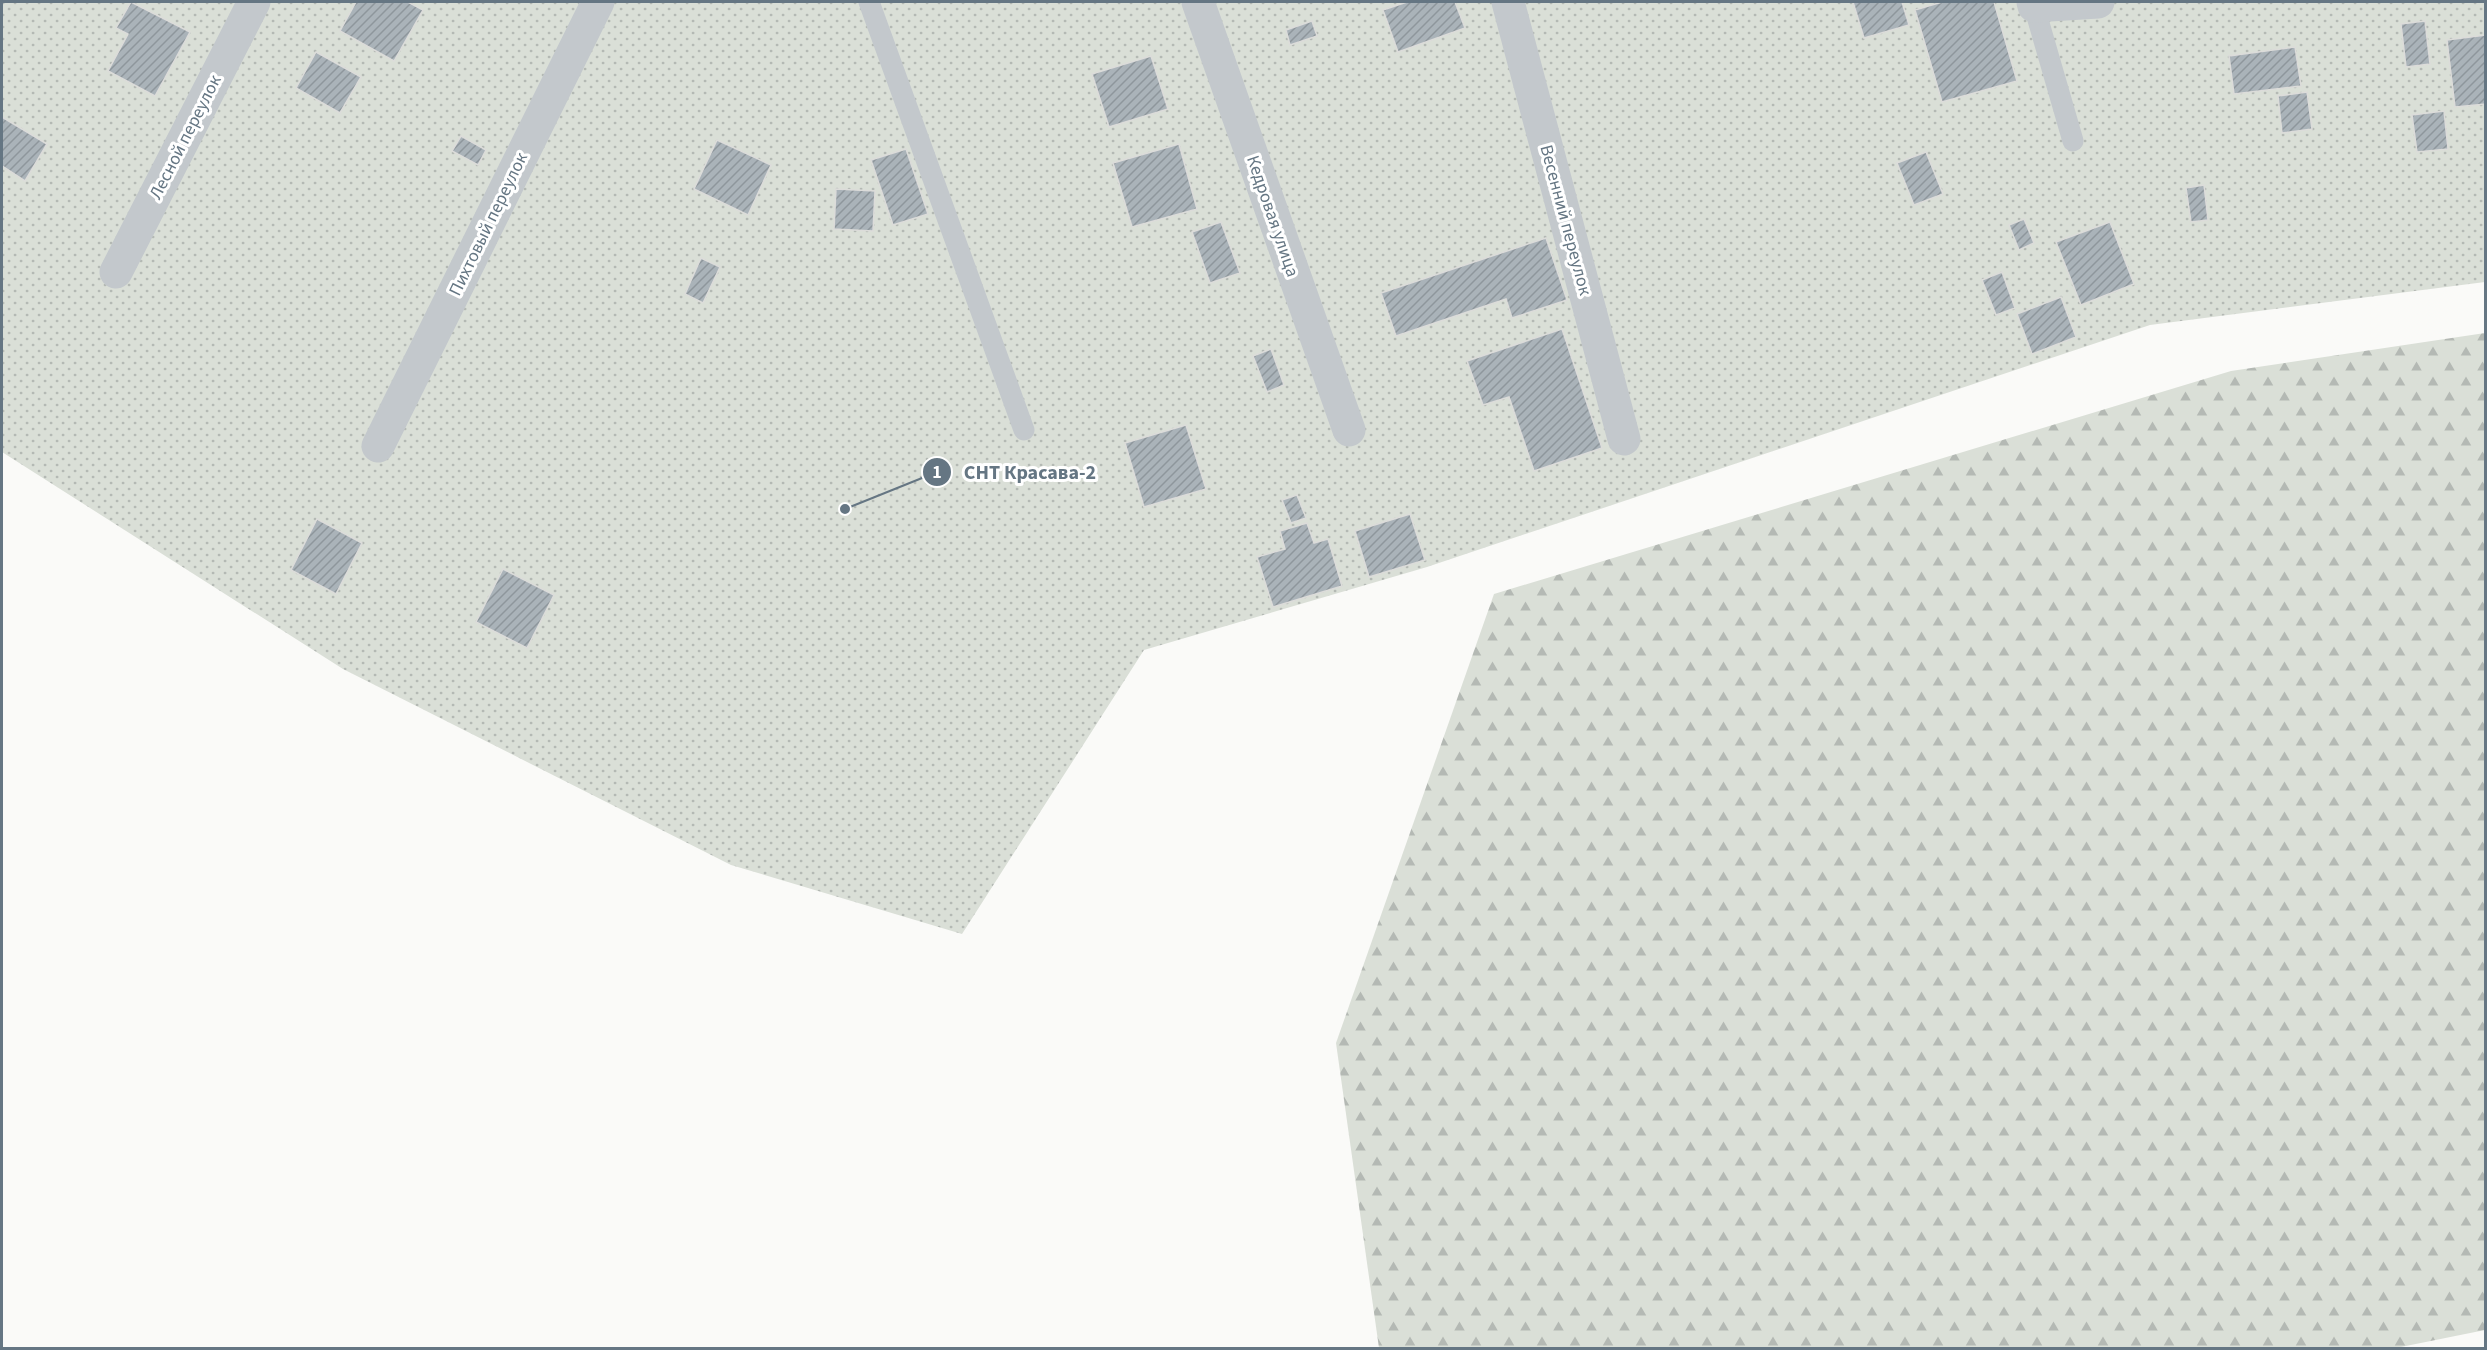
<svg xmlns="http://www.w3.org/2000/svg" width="2487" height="1350" viewBox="0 0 2487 1350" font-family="'Source Sans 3',sans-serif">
<defs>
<pattern id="green-dots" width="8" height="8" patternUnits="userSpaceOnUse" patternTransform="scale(1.5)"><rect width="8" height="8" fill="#dadfd7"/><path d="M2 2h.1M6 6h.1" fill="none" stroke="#b4b9b4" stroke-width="1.8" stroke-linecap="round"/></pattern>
<pattern id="forest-firs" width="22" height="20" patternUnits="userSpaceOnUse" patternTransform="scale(1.5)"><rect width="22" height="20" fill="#dadfd7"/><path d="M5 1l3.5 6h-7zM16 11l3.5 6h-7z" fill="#b4b9b4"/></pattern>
<pattern id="building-hatch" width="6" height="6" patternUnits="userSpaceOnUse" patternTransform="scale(1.5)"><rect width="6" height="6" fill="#aab3b9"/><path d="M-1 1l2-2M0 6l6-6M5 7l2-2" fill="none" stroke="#8e969c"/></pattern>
</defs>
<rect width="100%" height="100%" fill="#fafaf8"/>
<polygon fill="url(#green-dots)" points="2,2 2485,2 2485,282 2150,325 1427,567 1144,650 962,934 731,865 343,669 2,452"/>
<polygon fill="url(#forest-firs)" points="2485,333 2485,1330 2396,1348 1379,1348 1336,1043 1494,594 2231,371"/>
<g fill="url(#building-hatch)" stroke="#dcdcda" stroke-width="1.5">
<polygon points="131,2 190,32 155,96 108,71 128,34 116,28"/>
<polygon points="356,2 408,2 423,10 394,61 340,31"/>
<polygon points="1407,2 1455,2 1465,28 1398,52 1383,10"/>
<polygon points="1853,2 1902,2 1909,25 1864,38"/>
<polygon points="1942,2 1994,2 2017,81 1942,102 1915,10"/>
<polygon points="1312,21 1317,36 1290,45 1286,30"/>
<polygon points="2425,21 2430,64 2406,67 2401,24"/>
<polygon points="2486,35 2486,104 2455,107 2447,40"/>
<polygon points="2295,47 2301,86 2234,94 2229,56"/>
<polygon points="316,52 361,77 340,113 296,88"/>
<polygon points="1151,56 1168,109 1109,127 1092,74"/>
<polygon points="2307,92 2312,129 2282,133 2278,96"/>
<polygon points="2444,111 2448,149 2417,152 2412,115"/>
<polygon points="2,117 47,144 25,181 2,166"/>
<polygon points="461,136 486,150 478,165 452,151"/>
<polygon points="717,140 771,165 748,215 694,189"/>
<polygon points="1179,144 1197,209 1132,227 1113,163"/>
<polygon points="906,149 928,214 893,225 871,160"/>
<polygon points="1926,152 1943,194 1914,205 1897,163"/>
<polygon points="2204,185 2208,220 2191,222 2186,188"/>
<polygon points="836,189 875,191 873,231 834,229"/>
<polygon points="2024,219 2034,243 2019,250 2009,225"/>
<polygon points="1221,222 1240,273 1210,283 1192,232"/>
<polygon points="2110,222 2134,284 2081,305 2056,242"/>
<polygon points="1546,238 1567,300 1512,318 1506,299 1396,336 1381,293"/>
<polygon points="701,258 720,267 703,303 685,294"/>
<polygon points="2002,272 2015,308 1996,315 1982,280"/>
<polygon points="2061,297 2076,337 2032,354 2017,314"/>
<polygon points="1562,329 1602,448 1534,471 1509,397 1483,405 1467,361"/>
<polygon points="1271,349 1284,385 1267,392 1253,356"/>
<polygon points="1186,425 1206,489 1144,507 1125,443"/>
<polygon points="1297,495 1306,518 1291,523 1282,500"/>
<polygon points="1410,514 1425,560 1369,577 1355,531"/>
<polygon points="317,519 362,543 336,594 291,570"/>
<polygon points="1307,523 1314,543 1328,539 1342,586 1273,607 1257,557 1285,549 1280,531"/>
<polygon points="503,569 554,595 527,648 476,622"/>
</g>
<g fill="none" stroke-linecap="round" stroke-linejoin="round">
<g stroke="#c3c8cc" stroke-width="21">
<polyline points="869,2 1024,430"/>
<polyline points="2034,6 2073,141"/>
</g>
<g stroke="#c3c8cc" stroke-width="33">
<polyline points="1198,2 1349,430"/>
<polyline points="1508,2 1624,439"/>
<polyline points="2033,2 2034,6 2098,2"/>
<polyline points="116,272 254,2"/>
<polyline points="378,446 598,2"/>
</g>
</g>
<g text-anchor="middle" stroke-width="6" stroke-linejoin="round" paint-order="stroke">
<g font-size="18" fill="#657683" stroke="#fff">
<text transform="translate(185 137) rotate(-63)" y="6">Лесной переулок</text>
<text transform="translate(1273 216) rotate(71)" y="6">Кедровая улица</text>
<text transform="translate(1566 220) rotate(75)" y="6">Весенний переулок</text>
<text transform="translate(488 224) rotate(-64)" y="6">Пихтовый переулок</text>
</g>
</g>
<path fill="none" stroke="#657683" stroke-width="2" d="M845 509L937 472"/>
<g fill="#657683" stroke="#fff" stroke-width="2">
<circle cx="845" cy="509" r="6"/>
<circle cx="937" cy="472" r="15"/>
</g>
<g font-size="18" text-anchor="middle" font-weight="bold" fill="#fff">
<text x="937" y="478">1</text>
</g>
<g font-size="20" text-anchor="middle" font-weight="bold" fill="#657683" stroke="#fff" stroke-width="6" stroke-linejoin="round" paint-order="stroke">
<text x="1030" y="479">СНТ Красава-2</text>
</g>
<rect width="2487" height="1350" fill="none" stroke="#657683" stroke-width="6"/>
</svg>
